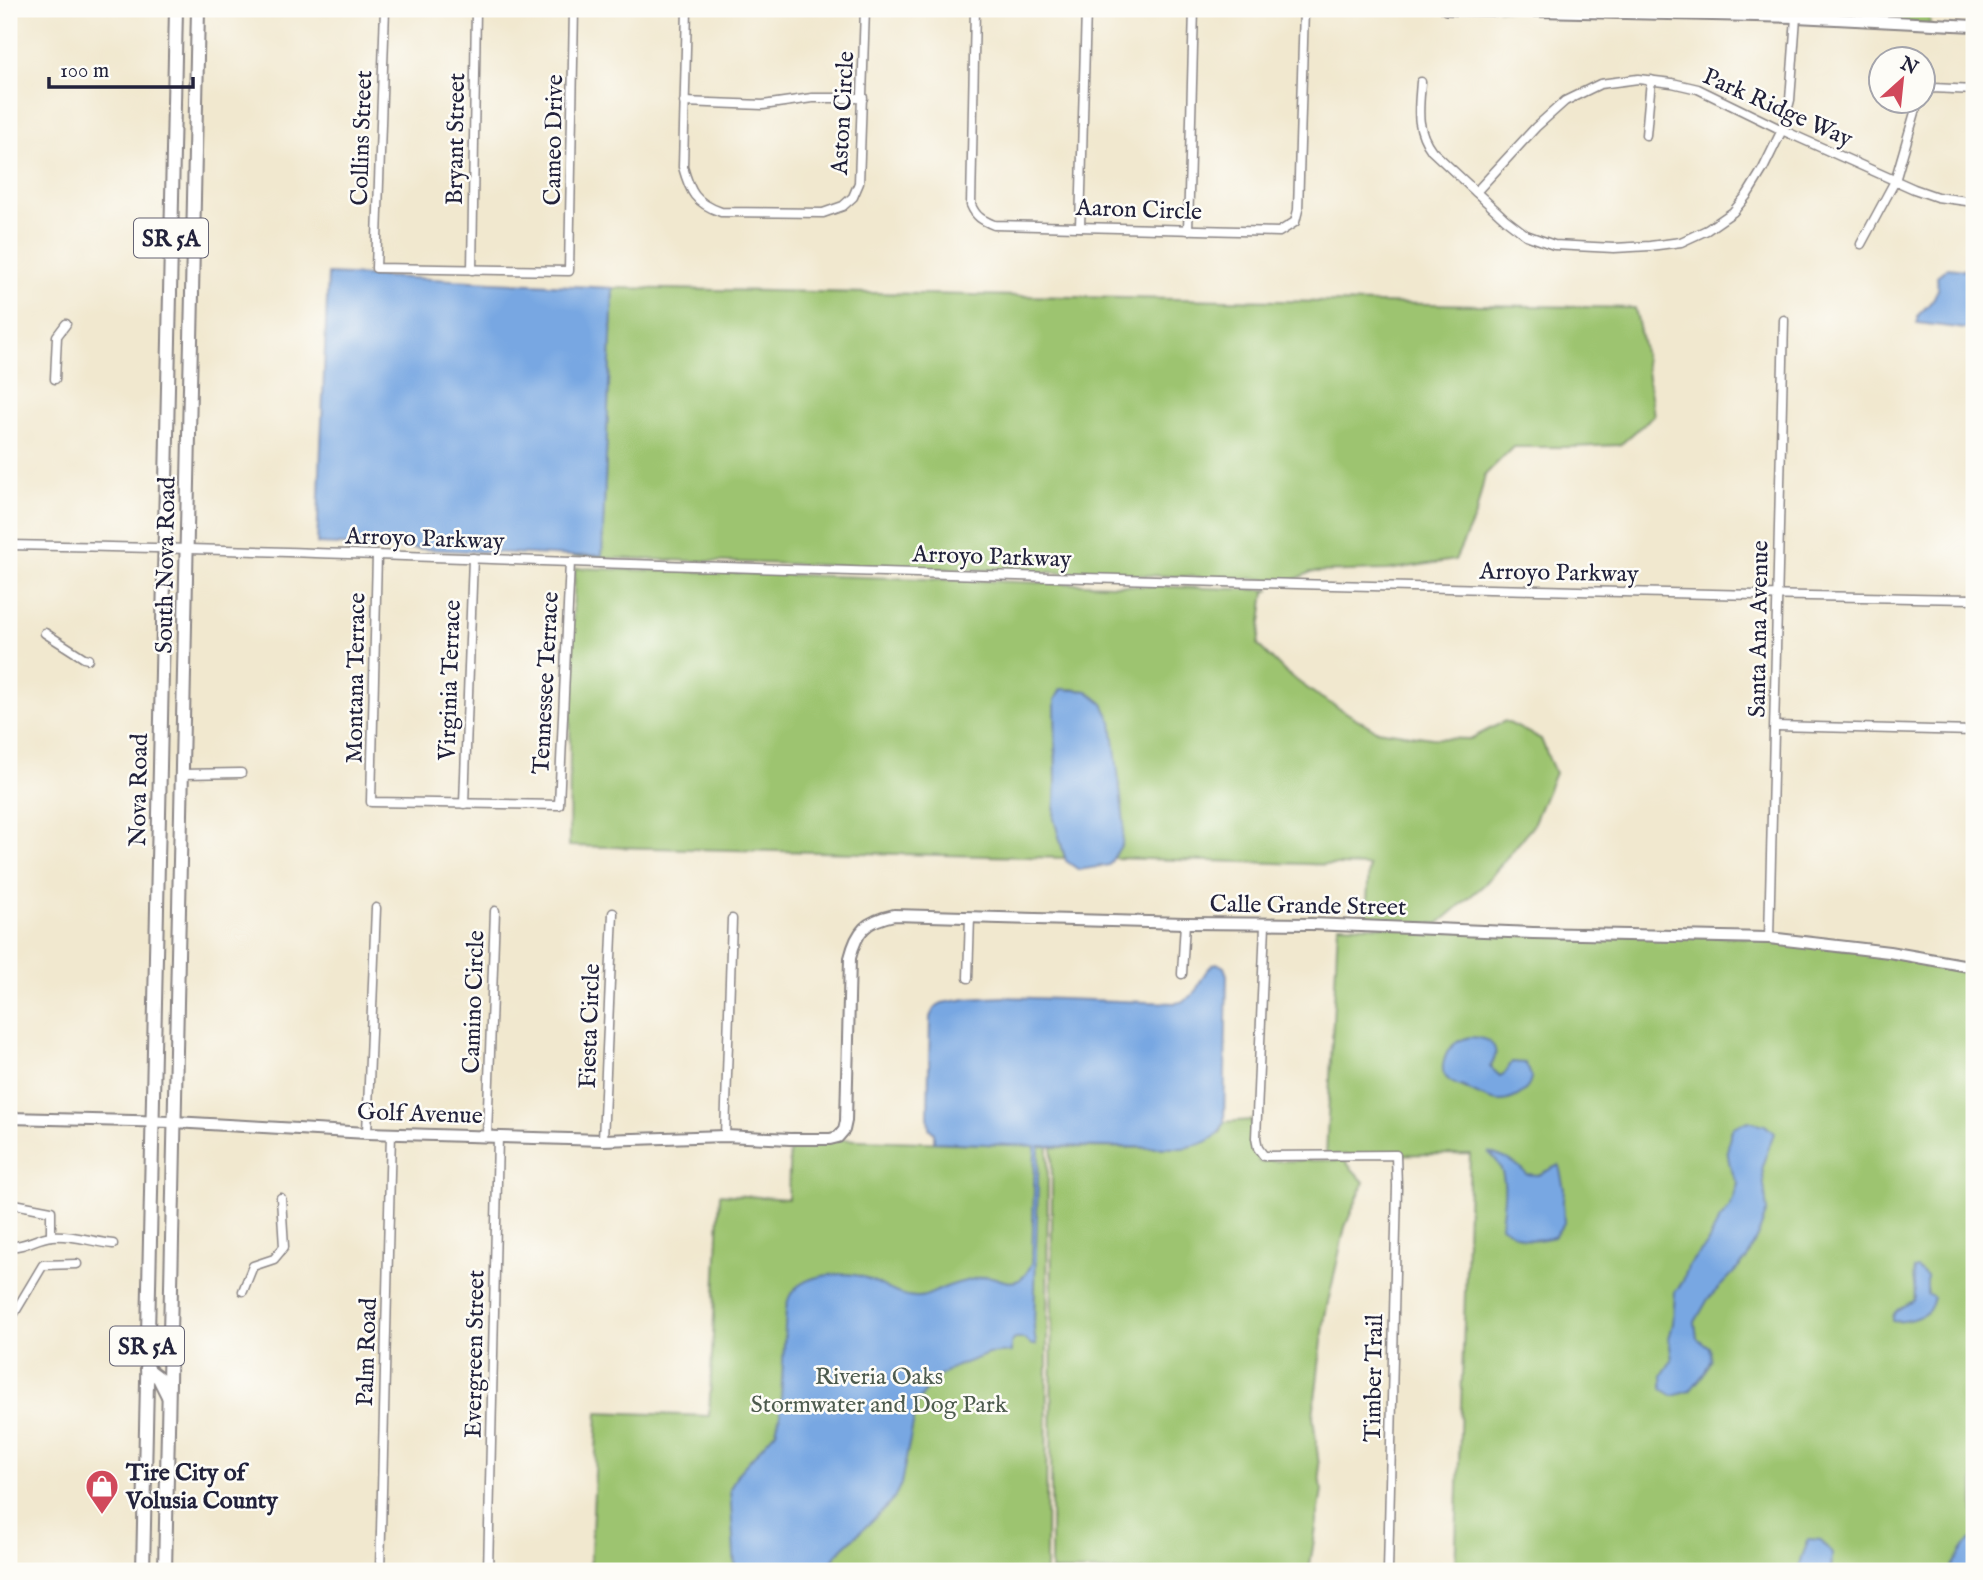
<svg xmlns="http://www.w3.org/2000/svg" width="1983" height="1580" viewBox="0 0 1983 1580" font-family="'IM FELL English',serif">
<rect width="100%" height="100%" fill="#fdfcf7"/>
<filter id="ink" filterUnits="userSpaceOnUse"><feTurbulence type="fractalNoise" baseFrequency=".0143" numOctaves="2"/><feDisplacementMap in="SourceGraphic" scale="14" xChannelSelector="R" yChannelSelector="G"/><feConvolveMatrix kernelMatrix="1 2 1 2 8 2 1 2 1" color-interpolation-filters="sRGB"/></filter>
<filter id="wash" filterUnits="userSpaceOnUse"><feTurbulence type="fractalNoise" baseFrequency=".00686" numOctaves="4" result="noise"/><feDisplacementMap in="SourceGraphic" scale="28" xChannelSelector="R" yChannelSelector="G"/><feGaussianBlur stdDeviation="1.57" result="paint"/><feColorMatrix in="noise" values="0 0 0 0 0 0 0 0 0 0 0 0 0 0 0 0 0 1.4 0 .05"/><feComposite in="paint" operator="in"/></filter>
<g filter="url(#wash)">
<rect width="100%" height="100%" fill="#f1e8cf"/>
<g fill="#9dc470" stroke="#607356" stroke-width="2">
<polygon points="1497,9 1930,9 1930,24"/>
<polygon points="613,288 1635,308 1643,346 1654,415 1620,445 1571,447 1513,447 1485,475 1476,514 1455,560 1387,570 1311,572 1294,580 572,557 602,555"/>
<polygon points="575,568 1270,590 1265,592 1258,645 1285,672 1318,696 1376,730 1432,738 1470,739 1505,721 1541,739 1555,773 1532,827 1485,884 1438,924 1366,921 1369,866 1113,858 1122,844 1103,704 1087,691 1070,689 1055,700 1056,784 1054,819 1065,858 569,846 571,656"/>
<polygon points="1338,925 1769,938 1974,967 1974,1571 1455,1571 1470,1154 1326,1155"/>
<polygon points="1251,1120 1253,1150 1259,1158 1258,1161 1263,1163 1265,1161 1344,1160 1364,1182 1345,1227 1325,1316 1313,1416 1322,1491 1309,1571 1051,1571 1052,1147 1182,1148 1221,1132 1224,1122"/>
<polygon points="790,1139 830,1139 1048,1146 1046,1571 590,1571 598,1412 709,1416 720,1194 788,1199"/>
</g>
<g fill="#78a7e2" stroke="#4d648e" stroke-width="2">
<path d="M 1947,268 L 1974,271 L 1974,330 L 1917,323 L 1918,315 C 1931,303 1940,296 1937,276 Z"/>
<polygon points="328,274 613,288 602,555 572,556 317,544"/>
<polygon points="1061,689 1087,691 1103,704 1112,722 1124,823 1122,844 1109,865 1079,870 1066,861 1054,819 1056,784 1055,700"/>
<path d="M 1217,963 L 1224,967 L 1227,975 L 1224,1122 C 1218,1142 1200,1145 1182,1148 L 1039,1146 L 1034,1328 L 1036,1345 L 1032,1345 L 1024,1339 L 1015,1339 L 1011,1343 L 1011,1352 L 988,1354 L 950,1369 L 931,1382 L 917,1404 L 901,1484 L 892,1502 L 843,1548 L 823,1571 L 735,1571 L 730,1489 L 738,1473 L 776,1431 L 780,1415 L 786,1309 C 787,1304 788,1298 791,1294 C 803,1274 845,1270 866,1278 C 884,1285 895,1296 916,1297 C 925,1298 933,1292 941,1289 C 954,1283 969,1280 983,1277 C 995,1274 1005,1286 1019,1280 C 1026,1276 1029,1270 1032,1263 L 1035,1146 L 934,1142 L 934,1133 L 929,1128 L 928,1115 L 930,1017 L 935,1007 L 942,1003 L 966,999 L 1004,997 L 1176,1003 C 1204,998 1196,972 1217,963 Z"/>
<path d="M 1471,1037 C 1491,1038 1503,1048 1490,1067 L 1500,1076 L 1505,1073 L 1512,1062 L 1525,1063 C 1527,1067 1531,1072 1531,1078 C 1530,1092 1511,1102 1498,1101 C 1486,1100 1474,1092 1463,1087 C 1456,1085 1449,1082 1445,1076 C 1441,1070 1443,1062 1446,1055 C 1451,1044 1460,1039 1471,1037 Z"/>
<path d="M 1748,1121 L 1765,1125 L 1774,1133 L 1762,1166 L 1767,1211 L 1758,1235 L 1747,1259 L 1708,1299 L 1695,1322 L 1697,1338 L 1709,1347 L 1711,1360 L 1703,1375 L 1690,1391 L 1673,1396 L 1662,1389 L 1662,1375 L 1672,1360 L 1669,1339 L 1673,1323 L 1675,1292 L 1683,1281 L 1689,1264 L 1706,1246 L 1719,1220 L 1730,1207 L 1738,1184 C 1727,1164 1724,1149 1733,1127 Z"/>
<path d="M 1488,1152 C 1503,1157 1516,1161 1526,1174 L 1538,1175 L 1559,1165 L 1564,1189 L 1563,1201 L 1564,1223 L 1554,1237 C 1529,1243 1522,1240 1501,1226 C 1502,1207 1509,1183 1499,1165 C 1497,1160 1492,1156 1488,1152 Z"/>
<path d="M 1917,1268 L 1927,1277 L 1927,1294 L 1934,1298 C 1933,1302 1931,1307 1929,1310 C 1922,1318 1902,1323 1893,1321 C 1891,1309 1906,1306 1914,1300 C 1917,1290 1911,1280 1914,1269 Z"/>
<polygon points="1974,1537 1974,1571 1949,1571 1964,1547"/>
<polygon points="1809,1539 1821,1540 1832,1554 1831,1571 1799,1571 1802,1557"/>
</g>
</g>
<g filter="url(#ink)">
<g fill="none" stroke-linecap="round" stroke-linejoin="round">
<defs>
<g id="street">
<polyline points="385,9 376,268 569,271 574,9"/>
<path d="M 687,9 L 683,167 C 690,192 695,203 721,212 L 823,213 L 843,206 L 853,197 L 859,183 L 865,9"/>
<path d="M 975,9 L 971,205 C 976,217 982,220 994,225 L 1279,232 L 1295,222 L 1298,210 L 1304,9"/>
<path d="M 1421,82 C 1419,109 1415,128 1432,151 L 1505,219 L 1526,235 L 1554,245 L 1614,248 L 1650,246 L 1681,242 L 1707,230 L 1733,212 L 1747,195 L 1763,169 L 1782,130 L 1790,100 L 1796,17"/>
<polyline points="1924,92 1933,88 1974,90"/>
<polyline points="684,102 763,105 812,98 863,98"/>
<polyline points="1646,135 1651,80"/>
<polyline points="1476,192 1536,127 1565,101 1600,84 1638,79 1672,83 1698,89 1782,130 1914,189 1937,197 1974,202"/>
<polyline points="1080,227 1086,9"/>
<polyline points="1188,230 1194,9"/>
<polyline points="1861,244 1895,181 1918,102"/>
<polyline points="472,270 476,9"/>
<polyline points="55,379 57,336 66,324"/>
<path d="M 9,545 C 226,548 443,558 661,565 C 1098,579 1536,592 1974,599"/>
<polyline points="377,555 371,802 559,805 570,562"/>
<polyline points="45,633 84,658 88,659"/>
<polyline points="1775,726 1974,731"/>
<polyline points="182,774 241,773"/>
<polyline points="464,804 473,558"/>
<polyline points="1265,925 1256,1138 1258,1148 1264,1156 1396,1155 1397,1186 1388,1571"/>
<polyline points="1769,938 1784,320"/>
<polyline points="1182,974 1185,923"/>
<polyline points="968,978 970,917"/>
<polyline points="367,1133 376,908"/>
<polyline points="487,1136 495,911"/>
<polyline points="725,1136 732,919"/>
<polyline points="603,1140 613,913"/>
<polyline points="9,1203 51,1211 51,1236"/>
<path d="M 9,1246 C 24,1248 37,1237 52,1236 C 72,1234 92,1242 113,1244"/>
<polyline points="243,1291 253,1266 274,1259 284,1247 281,1198"/>
<polyline points="9,1322 43,1265 77,1264"/>
<polyline points="380,1571 391,1133"/>
<polyline points="488,1571 498,1137"/>
</g>
<g id="secondary">
<polyline points="1446,9 1796,17 1974,26"/>
<path d="M 9,1118 L 174,1122 L 367,1133 L 603,1140 L 725,1136 L 790,1139 L 830,1139 L 838,1137 L 844,1130 L 846,1121 L 850,958 C 857,930 866,921 894,915 L 1185,923 L 1311,924 L 1533,933 L 1769,938 L 1889,952 L 1974,967"/>
</g>
<g id="primary">
<polyline points="147,1369 159,1378 168,1396"/>
<polyline points="143,1571 176,9"/>
<polyline points="165,1571 198,9"/>
</g>
</defs>
<use href="#street" stroke="#8a8585" stroke-width="11"/>
<use href="#secondary" stroke="#8a8585" stroke-width="14"/>
<use href="#primary" stroke="#8a8585" stroke-width="16"/>
<use href="#street" stroke="#fff" stroke-width="8"/>
<use href="#secondary" stroke="#fff" stroke-width="10"/>
<use href="#primary" stroke="#fff" stroke-width="12"/>
</g>
</g>
<defs>
<symbol id="shop-pin" viewBox="-11 -11 22 30"><path d="M0 17L-7.5 6A9.5 9.5 0 1 1 7.5 6Z" fill="#d1495b" stroke="#fdfcf7"/><path d="M-5-2.5h2.3a2.7 3.5 0 0 1 5.4 0H5L5.5 6h-11ZM-1.5-2.5h3a1.5 2.3 0 0 0-3 0Z" fill="#fff"/></symbol>
</defs>
<g fill-rule="evenodd">
<use href="#shop-pin" x="83" y="1467" width="38" height="52"/>
</g>
<g text-anchor="middle" stroke-width="5" stroke-linejoin="round" paint-order="stroke">
<g fill="#fdfcf7" stroke="#646373" stroke-width="2">
<rect x="134" y="218.5" width="74" height="39" rx="5"/>
<rect x="110" y="1326.5" width="74" height="39" rx="5"/>
</g>
<g font-size="23" font-weight="bold" fill="#22223b">
<text x="171" y="246">SR 5A</text>
<text x="147" y="1354">SR 5A</text>
</g>
<g font-size="24" fill="#22223b" stroke="#fdfcf7">
<text transform="translate(1778 107) rotate(24)" y="8">Park Ridge Way</text>
<text transform="translate(842 113) rotate(-87)" y="8">Aston Circle</text>
<text transform="translate(361 138) rotate(-88)" y="8">Collins Street</text>
<text transform="translate(455 139) rotate(-89)" y="8">Bryant Street</text>
<text transform="translate(553 140) rotate(-89)" y="8">Cameo Drive</text>
<text transform="translate(1139 209) rotate(2)" y="8">Aaron Circle</text>
<text transform="translate(425 538) rotate(2)" y="8">Arroyo Parkway</text>
<text transform="translate(992 556) rotate(2)" y="8">Arroyo Parkway</text>
<text transform="translate(165 565) rotate(-89)" y="8">South Nova Road</text>
<text transform="translate(1559 572) rotate(1)" y="8">Arroyo Parkway</text>
<text transform="translate(1758 629) rotate(-89)" y="8">Santa Ana Avenue</text>
<text transform="translate(355 678) rotate(-89)" y="8">Montana Terrace</text>
<text transform="translate(449 680) rotate(-88)" y="8">Virginia Terrace</text>
<text transform="translate(545 683) rotate(-87)" y="8">Tennessee Terrace</text>
<text transform="translate(138 790) rotate(-89)" y="8">Nova Road</text>
<text transform="translate(1308 905) rotate(1)" y="8">Calle Grande Street</text>
<text transform="translate(473 1002) rotate(-88)" y="8">Camino Circle</text>
<text transform="translate(589 1026) rotate(-88)" y="8">Fiesta Circle</text>
<text transform="translate(420 1113) rotate(2)" y="8">Golf Avenue</text>
<text transform="translate(366 1352) rotate(-88)" y="8">Palm Road</text>
<text transform="translate(474 1354) rotate(-89)" y="8">Evergreen Street</text>
<text transform="translate(1373 1378) rotate(-89)" y="8">Timber Trail</text>
</g>
<g font-size="24" fill="#4d5b4e" stroke="#fdfcf7">
<text x="879" y="1384">Riveria Oaks<tspan x="879" dy="28">Stormwater and Dog Park</tspan></text>
</g>
<g font-size="24" font-weight="bold" fill="#22223b" stroke="#fdfcf7" text-anchor="start">
<text x="126" y="1480">Tire City of<tspan x="126" dy="28">Volusia County</tspan></text>
</g>
</g>
<rect width="1983" height="1580" fill="none" stroke="#fdfcf7" stroke-width="35"/>
<g transform="translate(1902 80) rotate(27)"><circle r="33" fill="#fdfcf7" stroke="#a5a5ac" stroke-width="2"/>
<path d="M0-5L12 26L0 18L-12 26Z" fill="#d1495b"/>
<text y="-10" font-size="19" font-weight="bold" text-anchor="middle" fill="#22223b">N</text>
</g>
<path d="M49 77v10h144v-10" fill="none" stroke="#22223b" stroke-width="3.5"/>
<text x="60" y="77" font-size="21" fill="#22223b" stroke="#fdfcf7" stroke-width="5" paint-order="stroke">100 m</text>
</svg>
